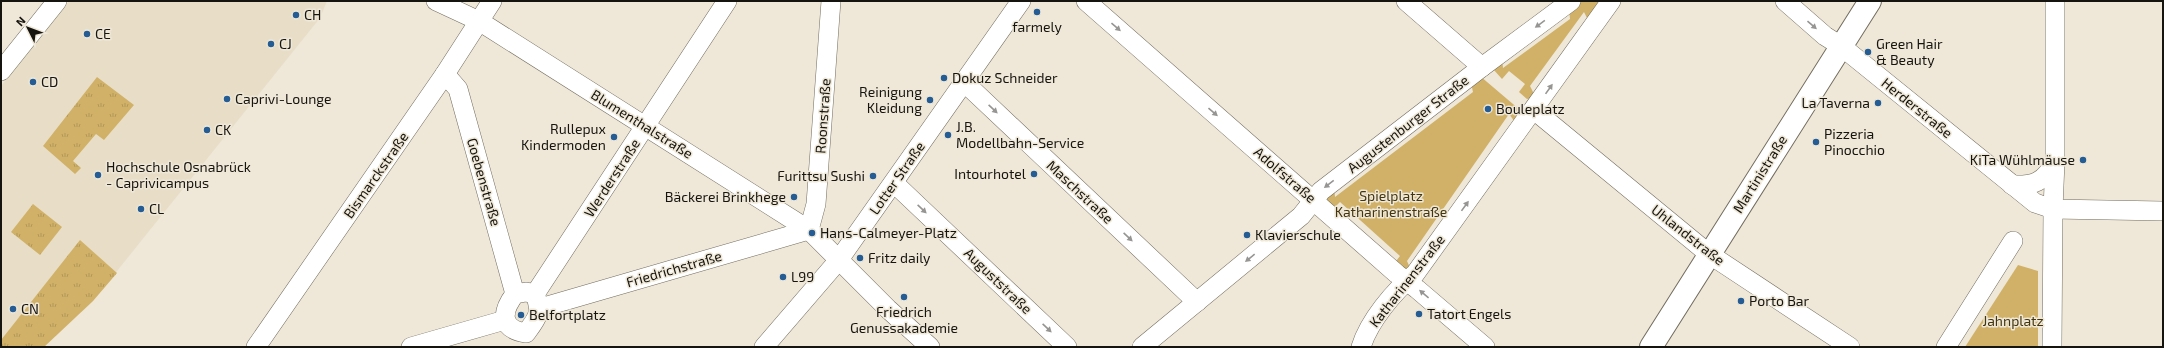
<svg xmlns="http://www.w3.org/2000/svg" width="2164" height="348" viewBox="0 0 2164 348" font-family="'Exo 2',sans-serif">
<defs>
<pattern id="grass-tufts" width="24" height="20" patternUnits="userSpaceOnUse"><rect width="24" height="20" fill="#d0b167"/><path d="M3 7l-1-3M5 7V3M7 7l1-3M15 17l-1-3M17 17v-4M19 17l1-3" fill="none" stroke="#b29758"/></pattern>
</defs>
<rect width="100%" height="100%" fill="#efe8d8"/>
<polygon fill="#e8dec7" points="69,1 327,1 320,18 93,301 44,347 1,347 1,86"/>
<g fill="url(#grass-tufts)">
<polygon points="97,77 134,105 104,140 96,134 73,161 81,168 75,174 43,146"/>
<polygon points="33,204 62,227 40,255 11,232"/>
<polygon points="80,240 117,273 93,301 44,347 1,347 1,340"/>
</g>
<g fill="#d0b167">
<polygon points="1582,1 1602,1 1588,20 1584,12 1530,86 1534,94 1532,98 1527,99 1519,92 1525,84 1509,71 1502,79 1493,69 1502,59 1503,68 1570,19 1569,9"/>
<polygon points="1480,76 1520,110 1520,115 1515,122 1509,114 1407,261 1411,270 1405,273 1393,265 1400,256 1340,202 1332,210 1326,203 1325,197 1334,186 1335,197 1473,92 1471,83"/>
<polygon points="2018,265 2038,271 2038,347 1965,347"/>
</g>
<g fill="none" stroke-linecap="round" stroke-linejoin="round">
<defs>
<g id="minor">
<polyline points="436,1 479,21 809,230 888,309 930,347"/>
<polyline points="1086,1 1397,274 1417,289 1485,347"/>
<polyline points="1406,1 1482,67"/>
<polyline points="1785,1 1825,36 1841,46 2035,203 2053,209 2163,211"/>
<polyline points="1,71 57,1"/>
<polyline points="445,74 458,89 515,294"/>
<polyline points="964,82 1197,302"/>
<polyline points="1534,110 1709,254 1850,347"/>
<polyline points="894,183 1067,347"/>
<path d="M 2012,185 C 2034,186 2044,182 2055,162"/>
<path d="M 526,292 L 535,294 C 542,313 538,317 526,333 C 500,329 501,312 515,294 Z"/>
<polyline points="535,294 727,1"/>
<polyline points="540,308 809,230 816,204 831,1"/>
<polyline points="256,347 445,74 492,1"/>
<polyline points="411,347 505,320"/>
<polyline points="764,347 838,261 1021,1"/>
<polyline points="1142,347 1301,216 1321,191 1482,67 1571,1"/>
<path d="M 1361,347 C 1369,321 1394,291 1415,274 L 1611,1"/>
<polyline points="1946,347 2013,241"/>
<polyline points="2052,347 2053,209 2055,162 2055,1"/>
</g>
<polyline id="major" points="1651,347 1870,1"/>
</defs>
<use href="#minor" stroke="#726c5f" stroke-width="20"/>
<use href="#major" stroke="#726c5f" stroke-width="24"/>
<use href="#minor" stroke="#fff" stroke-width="19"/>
<use href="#major" stroke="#fff" stroke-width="22"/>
</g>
<defs><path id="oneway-solid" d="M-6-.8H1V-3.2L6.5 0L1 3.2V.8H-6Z"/></defs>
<g fill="#969593">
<use href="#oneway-solid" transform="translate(1540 24) rotate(144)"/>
<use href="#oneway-solid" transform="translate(1812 25) rotate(41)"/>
<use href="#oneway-solid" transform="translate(1116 27) rotate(41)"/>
<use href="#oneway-solid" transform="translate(1549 89) rotate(-55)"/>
<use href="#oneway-solid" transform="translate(993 109) rotate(43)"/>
<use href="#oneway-solid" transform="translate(1213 112) rotate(41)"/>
<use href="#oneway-solid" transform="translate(1329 184) rotate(142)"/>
<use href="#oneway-solid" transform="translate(1465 206) rotate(-54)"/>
<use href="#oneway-solid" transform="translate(922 209) rotate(43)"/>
<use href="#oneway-solid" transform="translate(1128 237) rotate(43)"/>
<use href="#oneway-solid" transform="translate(1250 258) rotate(141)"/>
<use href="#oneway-solid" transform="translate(1424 294) rotate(-140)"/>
<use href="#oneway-solid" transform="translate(1047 328) rotate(43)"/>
</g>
<g fill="#255c94" stroke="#efe8d8" stroke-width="1.5">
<circle cx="1037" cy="12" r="4"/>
<circle cx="296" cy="15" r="4"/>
<circle cx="87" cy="34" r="4"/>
<circle cx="271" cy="44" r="4"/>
<circle cx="1868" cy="52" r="4"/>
<circle cx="944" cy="78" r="4"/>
<circle cx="33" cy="82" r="4"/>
<circle cx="227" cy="99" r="4"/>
<circle cx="930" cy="100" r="4"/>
<circle cx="1878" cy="103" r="4"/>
<circle cx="1488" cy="109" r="4"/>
<circle cx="207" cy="130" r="4"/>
<circle cx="948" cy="135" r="4"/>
<circle cx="614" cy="137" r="4"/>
<circle cx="1816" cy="142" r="4"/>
<circle cx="2083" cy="160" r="4"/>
<circle cx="1034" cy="174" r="4"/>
<circle cx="98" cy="175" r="4"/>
<circle cx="873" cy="176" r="4"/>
<circle cx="794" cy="197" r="4"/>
<circle cx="141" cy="209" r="4"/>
<circle cx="812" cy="233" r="4"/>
<circle cx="1247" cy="235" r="4"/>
<circle cx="860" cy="258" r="4"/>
<circle cx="783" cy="277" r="4"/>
<circle cx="904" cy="297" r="4"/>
<circle cx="1741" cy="301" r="4"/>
<circle cx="13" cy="309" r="4"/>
<circle cx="1419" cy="314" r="4"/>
<circle cx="521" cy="315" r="4"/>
</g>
<g text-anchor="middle" stroke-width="3" stroke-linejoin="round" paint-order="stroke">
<g font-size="14" fill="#16140f" stroke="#efe8d8" text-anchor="start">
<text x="304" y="20">CH</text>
<text x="1037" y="32" text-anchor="middle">farmely</text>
<text x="95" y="39">CE</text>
<text x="279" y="49">CJ</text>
<text x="1876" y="49">Green Hair<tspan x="1876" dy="16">&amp; Beauty</tspan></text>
<text x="952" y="83">Dokuz Schneider</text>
<text x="41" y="87">CD</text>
<text x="922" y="97" text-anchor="end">Reinigung<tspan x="922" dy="16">Kleidung</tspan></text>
<text x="235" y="104">Caprivi-Lounge</text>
<text x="1870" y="108" text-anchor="end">La Taverna</text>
<text x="1496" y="114">Bouleplatz</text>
<text x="956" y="132">J.B.<tspan x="956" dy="16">Modellbahn-Service</tspan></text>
<text x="606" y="134" text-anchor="end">Rullepux<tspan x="606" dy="16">Kindermoden</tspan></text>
<text x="215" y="135">CK</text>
<text x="1824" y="139">Pizzeria<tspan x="1824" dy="16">Pinocchio</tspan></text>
<text x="2075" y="165" text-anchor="end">KiTa Wühlmäuse</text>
<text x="106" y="172">Hochschule Osnabrück<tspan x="106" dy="16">- Caprivicampus</tspan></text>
<text x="1026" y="179" text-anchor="end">Intourhotel</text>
<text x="865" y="181" text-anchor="end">Furittsu Sushi</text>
<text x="786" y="202" text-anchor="end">Bäckerei Brinkhege</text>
<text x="149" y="214">CL</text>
<text x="820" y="238">Hans-Calmeyer-Platz</text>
<text x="1255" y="240">Klavierschule</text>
<text x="868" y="263">Fritz daily</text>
<text x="791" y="282">L99</text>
<text x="1749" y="306">Porto Bar</text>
<text x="21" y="314">CN</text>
<text x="904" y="317" text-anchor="middle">Friedrich<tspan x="904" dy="16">Genussakademie</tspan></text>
<text x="1427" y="319">Tatort Engels</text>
<text x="529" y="320">Belfortplatz</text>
</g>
<g font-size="14" fill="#16140f" stroke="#efe8d8">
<text transform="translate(1917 108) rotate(39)" y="5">Herderstraße</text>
<text transform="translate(823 116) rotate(-86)" y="5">Roonstraße</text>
<text transform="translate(642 124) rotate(32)" y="5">Blumenthalstraße</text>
<text transform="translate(1408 124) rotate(-38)" y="5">Augustenburger Straße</text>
<text transform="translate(1760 174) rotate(-58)" y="5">Martinistraße</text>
<text transform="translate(376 175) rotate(-55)" y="5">Bismarckstraße</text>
<text transform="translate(1285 175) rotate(41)" y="5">Adolfstraße</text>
<text transform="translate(612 178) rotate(-57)" y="5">Werderstraße</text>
<text transform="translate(897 178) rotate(-55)" y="5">Lotter Straße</text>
<text transform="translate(484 182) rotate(74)" y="5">Goebenstraße</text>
<text transform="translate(1080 192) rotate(43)" y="5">Maschstraße</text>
<text transform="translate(1688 235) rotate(38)" y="5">Uhlandstraße</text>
<text transform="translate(674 269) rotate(-16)" y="5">Friedrichstraße</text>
<text transform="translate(998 281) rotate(44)" y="5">Auguststraße</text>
<text transform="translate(1407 281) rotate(-52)" y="5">Katharinenstraße</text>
</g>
<g font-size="14" fill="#44350d" stroke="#efe8d8">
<text x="1391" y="201">Spielplatz<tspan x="1391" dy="16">Katharinenstraße</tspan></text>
<text x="2013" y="326">Jahnplatz</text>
</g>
</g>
<rect width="2164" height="348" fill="none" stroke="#16140f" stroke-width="4"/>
<g transform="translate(28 28) rotate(312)" stroke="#efe8d8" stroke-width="3" paint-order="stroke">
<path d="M0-3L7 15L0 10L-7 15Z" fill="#16140f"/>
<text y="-6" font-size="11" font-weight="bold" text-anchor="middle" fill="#16140f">N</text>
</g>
</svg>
